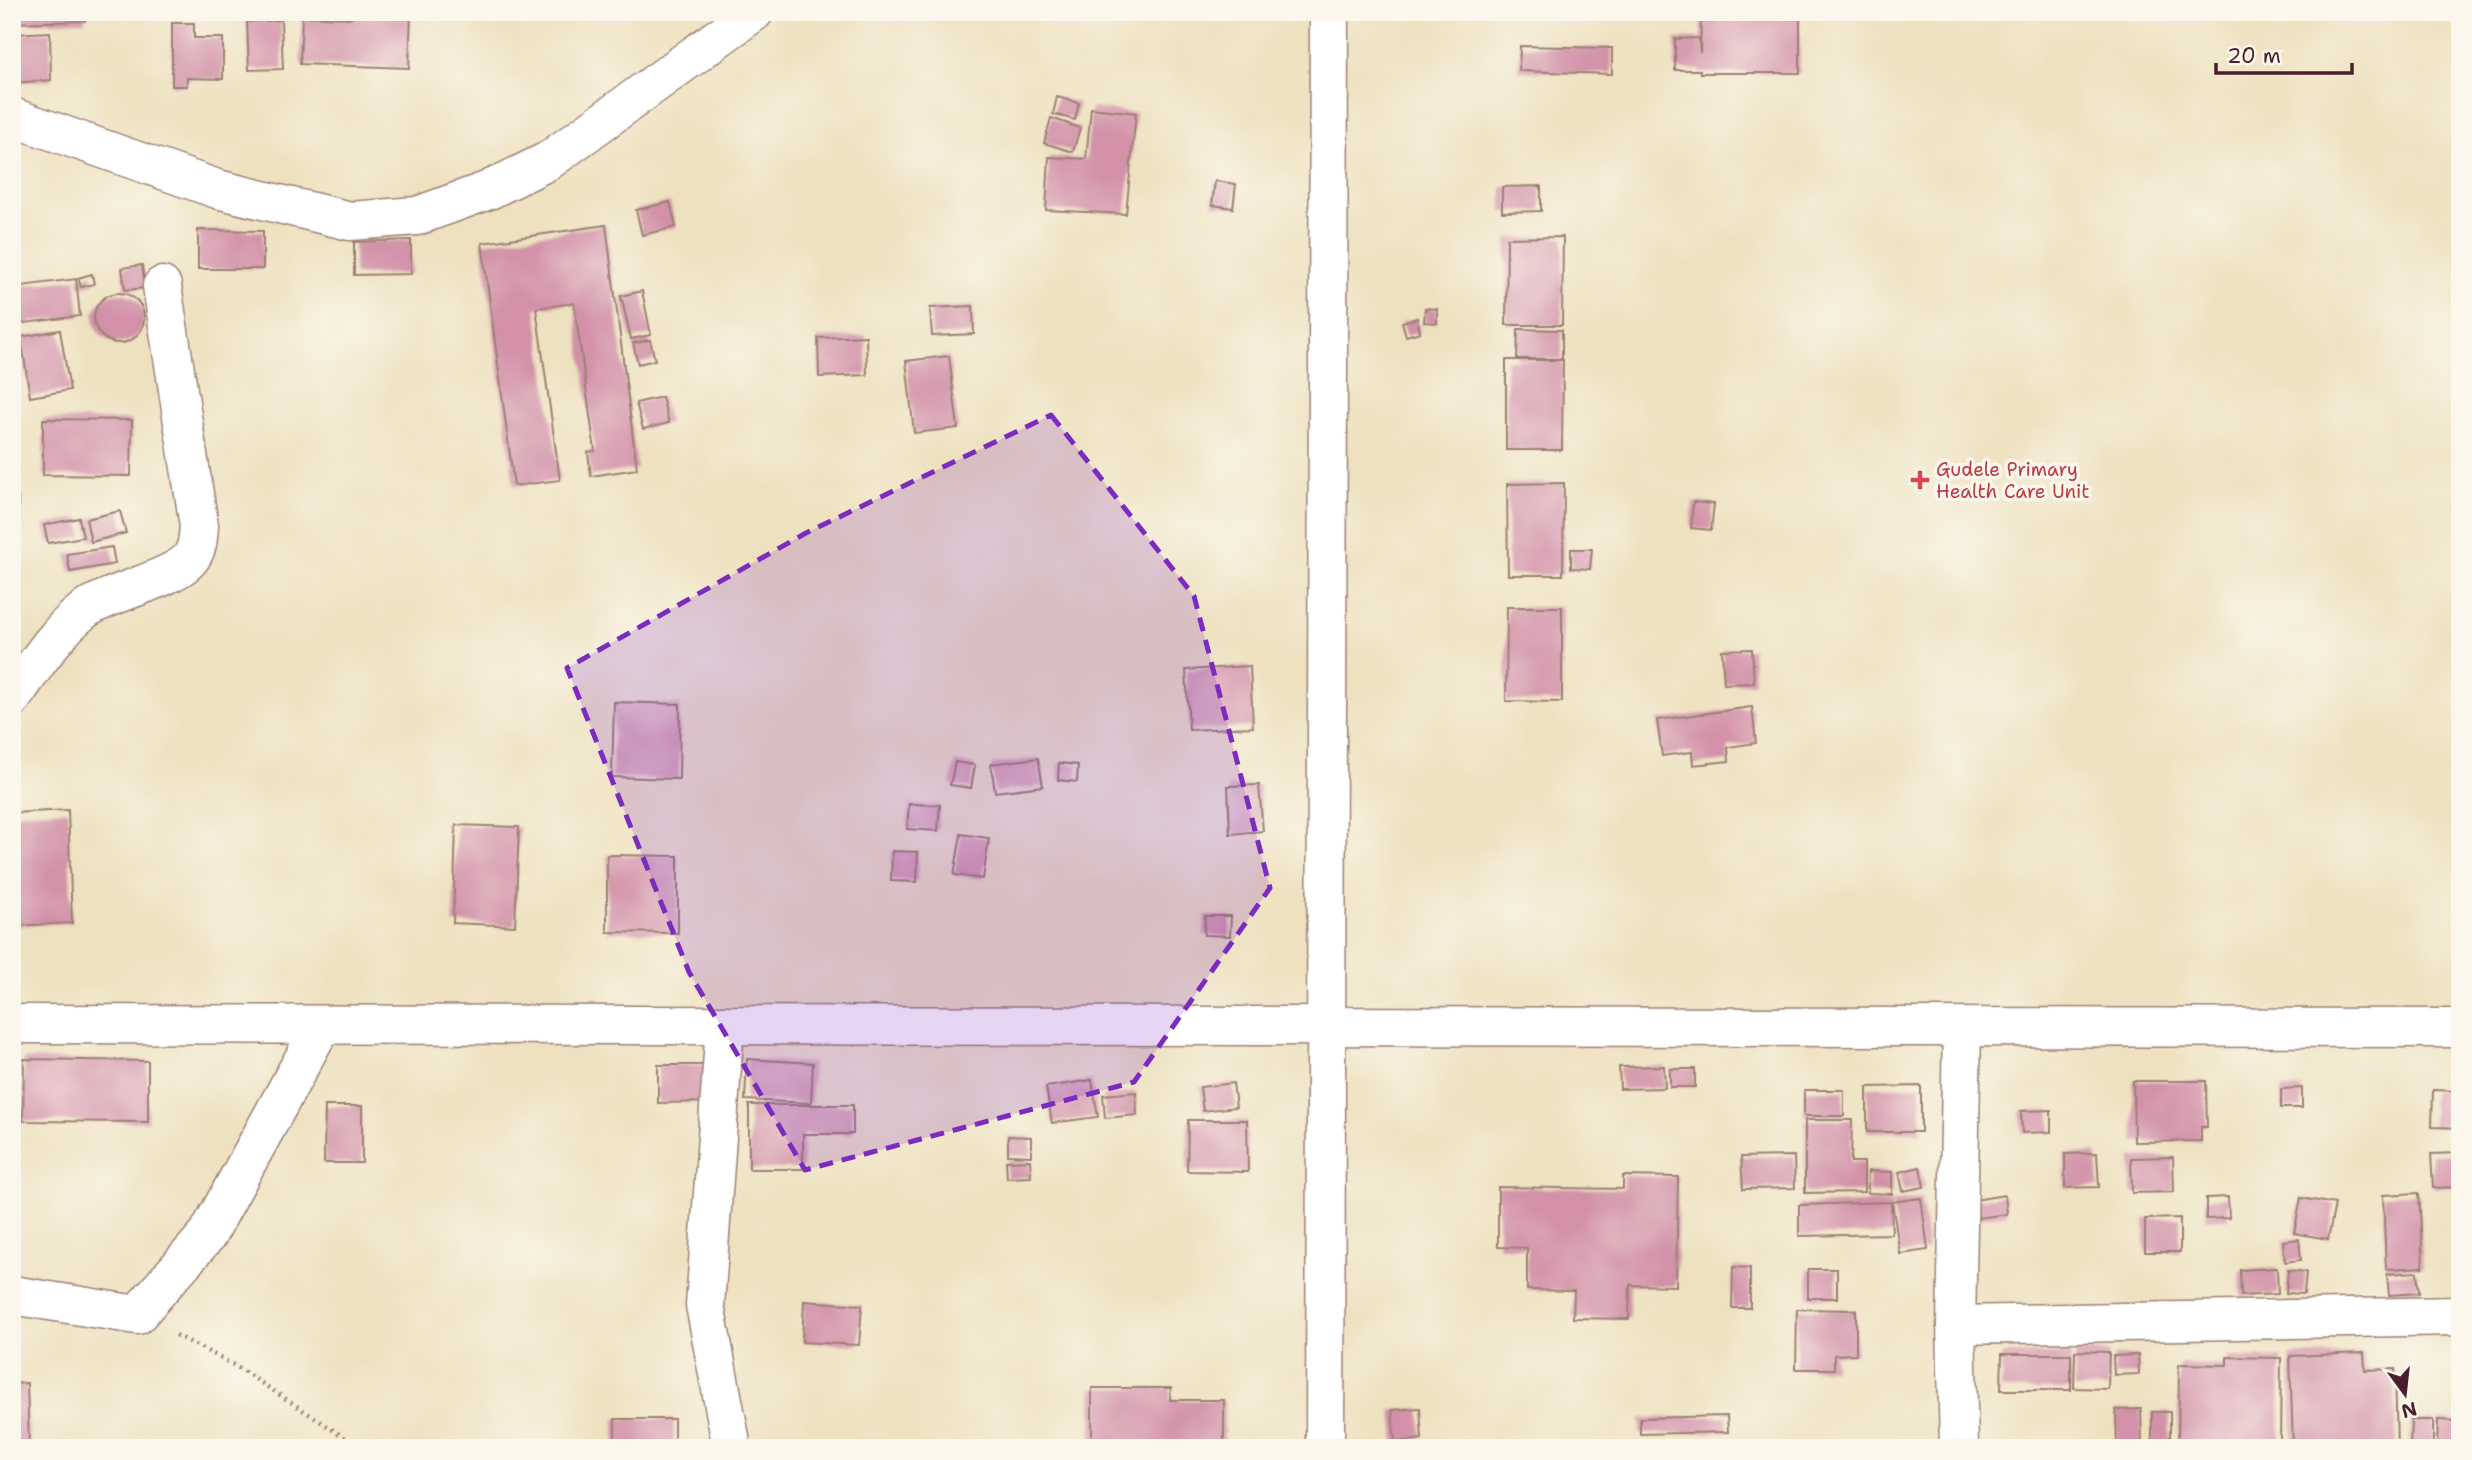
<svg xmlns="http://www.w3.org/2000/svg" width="2472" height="1460" viewBox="0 0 2472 1460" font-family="'Shantell Sans',sans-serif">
<rect width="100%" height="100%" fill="#fbf7ec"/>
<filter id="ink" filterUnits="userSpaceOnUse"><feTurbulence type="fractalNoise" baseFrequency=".0143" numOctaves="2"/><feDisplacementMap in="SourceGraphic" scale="14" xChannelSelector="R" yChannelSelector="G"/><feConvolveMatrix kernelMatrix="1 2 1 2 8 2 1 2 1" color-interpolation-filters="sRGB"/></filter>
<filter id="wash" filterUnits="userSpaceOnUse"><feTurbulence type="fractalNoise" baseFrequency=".00686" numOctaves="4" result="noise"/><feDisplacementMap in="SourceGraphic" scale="28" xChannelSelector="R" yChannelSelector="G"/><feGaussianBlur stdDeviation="1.57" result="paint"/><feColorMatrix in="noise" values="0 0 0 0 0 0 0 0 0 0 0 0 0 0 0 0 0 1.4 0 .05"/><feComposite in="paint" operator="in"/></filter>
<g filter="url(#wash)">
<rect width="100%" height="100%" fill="#eee1c0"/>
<g id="blocks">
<g fill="#d291a8">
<polygon points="12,12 85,12 85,21 12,23"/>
<polygon points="351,12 411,12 409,68 300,64 302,16 351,18"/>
<polygon points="1701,12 1800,12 1800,73 1700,73 1700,70 1675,70 1675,39 1699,38 1700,53"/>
<polygon points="281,20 283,69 249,70 247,22"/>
<polygon points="172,23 194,23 194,38 223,38 223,79 187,78 187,86 172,86"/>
<polygon points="50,32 51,80 12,83 12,34"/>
<polygon points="1520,46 1612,48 1612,74 1519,71"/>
<polygon points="1057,97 1079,103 1075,120 1053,114"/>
<polygon points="1091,108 1136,113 1126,214 1046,210 1049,157 1086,159"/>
<polygon points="1051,118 1080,128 1073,152 1044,143"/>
<polygon points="1215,181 1236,184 1233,208 1212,205"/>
<polygon points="1541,186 1541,211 1502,212 1502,187"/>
<polygon points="670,202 676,227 642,235 636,210"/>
<polygon points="606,225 637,469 591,476 588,452 595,451 574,303 536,308 560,480 514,486 482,243"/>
<polygon points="198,230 263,231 263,269 198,269"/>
<polygon points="1563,237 1562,325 1506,325 1507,238"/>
<polygon points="411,240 411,274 354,275 354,242"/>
<polygon points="142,265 145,288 125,290 122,268"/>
<polygon points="92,274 94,284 81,287 78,278"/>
<polygon points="76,279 80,316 17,324 13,287"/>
<polygon points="642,291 651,335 631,339 621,296"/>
<circle cx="119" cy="318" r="25"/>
<polygon points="973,306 974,334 932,336 930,308"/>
<polygon points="1425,308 1437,309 1437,323 1424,322"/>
<polygon points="1417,318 1420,332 1406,336 1402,322"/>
<polygon points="1518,329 1562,330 1562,359 1517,359"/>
<polygon points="60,330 70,390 30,397 21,337"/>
<polygon points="866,336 867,375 819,377 818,338"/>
<polygon points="650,340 655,360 638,364 633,343"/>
<polygon points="949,356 958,428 914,433 906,361"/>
<polygon points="1506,360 1563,360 1562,450 1506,450"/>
<polygon points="662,397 669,423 643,429 636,403"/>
<polygon points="43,419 132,420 131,476 43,475"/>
<polygon points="1564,483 1563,575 1508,575 1507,484"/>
<polygon points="12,496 18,496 19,531 12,531"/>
<polygon points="1693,502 1714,504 1711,530 1691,528"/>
<polygon points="120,511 126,533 91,542 86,519"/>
<polygon points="79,518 83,537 48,543 44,525"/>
<polygon points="112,547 115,564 70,572 67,554"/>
<polygon points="1571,549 1592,549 1590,569 1571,568"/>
<polygon points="1507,607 1562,607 1562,702 1506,701"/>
<polygon points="1752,649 1754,683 1724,684 1722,650"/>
<polygon points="1250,666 1253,727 1189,730 1186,670"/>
<polygon points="614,702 680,704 679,779 612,777"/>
<polygon points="1752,707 1756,743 1728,747 1729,761 1693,765 1692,752 1662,756 1657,720"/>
<polygon points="1038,758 1043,786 995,792 991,764"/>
<polygon points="955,762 975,765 971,788 950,785"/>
<polygon points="1059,763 1078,765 1077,782 1058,780"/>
<polygon points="1259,785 1263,831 1230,834 1228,786"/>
<polygon points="909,804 940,805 938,831 907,829"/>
<polygon points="68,810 72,923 13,926 12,813"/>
<polygon points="456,825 519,827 515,926 453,923"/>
<polygon points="961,834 989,838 983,879 954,875"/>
<polygon points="892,851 918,852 917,882 891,881"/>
<polygon points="607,855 678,856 678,933 607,932"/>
<polygon points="1205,916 1231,916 1230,936 1204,935"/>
<polygon points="24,1059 148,1061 148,1122 23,1121"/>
<polygon points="747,1059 813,1063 811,1103 745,1100"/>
<polygon points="658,1065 712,1065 713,1102 658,1103"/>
<polygon points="1664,1066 1665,1088 1620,1089 1619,1067"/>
<rect x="1670" y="1069" width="25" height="18"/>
<polygon points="1092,1080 1098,1117 1052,1123 1046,1087"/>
<polygon points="2133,1081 2206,1081 2207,1127 2201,1127 2201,1141 2134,1142"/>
<polygon points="1233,1083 1236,1107 1203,1111 1200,1087"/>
<polygon points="1921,1086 1921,1132 1867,1132 1867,1087"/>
<polygon points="2302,1088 2302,1108 2281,1108 2281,1089"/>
<rect x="1804" y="1090" width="40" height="26"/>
<polygon points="2433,1090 2460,1091 2460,1128 2432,1127"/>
<polygon points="1136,1092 1137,1115 1105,1118 1103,1095"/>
<polygon points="749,1105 853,1105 853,1134 803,1134 803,1169 749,1169"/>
<polygon points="325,1106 362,1106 362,1163 324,1163"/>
<polygon points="2051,1110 2051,1132 2022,1133 2021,1111"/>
<polygon points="1188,1120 1247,1120 1248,1172 1187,1171"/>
<polygon points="1805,1120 1852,1120 1851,1162 1864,1162 1864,1192 1805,1193"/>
<polygon points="1008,1136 1031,1137 1031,1156 1008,1155"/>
<polygon points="2097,1153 2099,1187 2065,1188 2065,1154"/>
<polygon points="2460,1153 2460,1187 2433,1188 2431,1154"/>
<polygon points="1794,1156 1795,1188 1743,1189 1741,1157"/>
<polygon points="2173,1157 2174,1192 2132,1193 2131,1158"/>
<polygon points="1030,1160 1031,1177 1007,1178 1006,1161"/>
<polygon points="1920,1167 1924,1187 1903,1191 1899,1172"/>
<polygon points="1868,1171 1892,1172 1892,1194 1868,1193"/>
<polygon points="1623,1176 1678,1177 1676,1286 1630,1285 1629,1319 1573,1318 1574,1291 1527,1290 1527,1248 1498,1247 1498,1187 1623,1189"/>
<polygon points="2419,1193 2423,1267 2386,1269 2383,1195"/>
<polygon points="2005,1195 2007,1214 1978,1218 1974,1200"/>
<polygon points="2228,1197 2229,1218 2206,1219 2206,1198"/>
<polygon points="1921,1198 1928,1250 1900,1254 1892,1202"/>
<polygon points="2301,1198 2335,1204 2328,1239 2294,1233"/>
<polygon points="1891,1202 1892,1234 1799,1236 1799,1205"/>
<polygon points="2180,1218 2180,1252 2145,1252 2145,1219"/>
<polygon points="2299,1239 2301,1260 2285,1262 2283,1241"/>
<polygon points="1733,1267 1750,1268 1750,1308 1732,1308"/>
<polygon points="2277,1268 2278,1294 2241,1296 2240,1270"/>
<rect x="1808" y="1269" width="29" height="29"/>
<polygon points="2288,1270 2306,1272 2304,1294 2286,1293"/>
<polygon points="2417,1272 2419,1293 2389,1295 2387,1274"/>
<polygon points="804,1301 862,1305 859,1345 802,1342"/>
<polygon points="1797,1309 1856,1310 1856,1354 1834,1355 1834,1369 1796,1369"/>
<polygon points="2075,1351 2109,1352 2108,1389 2074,1388"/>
<polygon points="2364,1353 2365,1370 2395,1369 2397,1448 2293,1448 2290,1356"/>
<polygon points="2002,1354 2071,1354 2071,1390 2001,1390"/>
<polygon points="2138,1355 2139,1374 2114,1375 2113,1356"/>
<polygon points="2227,1357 2281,1358 2280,1448 2178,1448 2179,1364 2227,1365"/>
<polygon points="27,1383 29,1444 12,1445 12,1384"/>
<polygon points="1092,1388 1171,1388 1170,1400 1224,1400 1224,1448 1092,1448"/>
<polygon points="1420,1408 1422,1439 1395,1442 1392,1410"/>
<polygon points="2141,1409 2142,1446 2117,1447 2116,1410"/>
<rect x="2152" y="1412" width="18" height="36"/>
<polygon points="1727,1416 1728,1432 1640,1434 1640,1418"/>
<rect x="615" y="1419" width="59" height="29"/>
<polygon points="2411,1420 2433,1420 2433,1448 2410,1448"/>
<polygon points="2438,1420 2460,1421 2460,1448 2437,1448"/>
</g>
</g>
</g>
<g filter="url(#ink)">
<use href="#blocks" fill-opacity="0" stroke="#9c8076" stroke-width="2"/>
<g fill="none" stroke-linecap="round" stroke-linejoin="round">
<defs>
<g id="minor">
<polyline points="12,117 217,189 350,221 417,216 489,190 548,161 754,12"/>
<path d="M 12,698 C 33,669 54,634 83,611 C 108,592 178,579 192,556 C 198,547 198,536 199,526 L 162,286"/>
<polyline points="12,1024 2460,1028"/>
<polyline points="725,1025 705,1305 732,1448"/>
<polyline points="12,1295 137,1315 208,1234 322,1025"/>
<polyline points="1956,1325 2460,1316"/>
<polyline points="1325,1448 1329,12"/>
<polyline points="1959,1448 1956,1325 1962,1029"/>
</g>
</defs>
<use href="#minor" stroke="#9c8076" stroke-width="41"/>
<polyline stroke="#9c8076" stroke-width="4.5" stroke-dasharray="2 5" stroke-linecap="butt" points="176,1335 234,1365 344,1437 355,1448"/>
<use href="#minor" stroke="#fff" stroke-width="38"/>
</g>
</g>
<path fill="#7b2cbf" fill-opacity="0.2" stroke="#7b2cbf" stroke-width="5" stroke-dasharray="14 9" stroke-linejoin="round" d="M 1051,415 L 1194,596 L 1270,888 L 1134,1082 L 805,1170 L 689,972 L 567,668 L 806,533 Z"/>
<path fill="#e0444e" stroke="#fbf7ec" stroke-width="2.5" d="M1916.5 469.5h7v7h7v7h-7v7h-7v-7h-7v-7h7z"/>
<g text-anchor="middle" stroke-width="7" stroke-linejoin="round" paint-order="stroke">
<g font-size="19" fill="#be3a42" stroke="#fbf7ec" text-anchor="start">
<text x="1936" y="476">Gudele Primary<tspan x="1936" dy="22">Health Care Unit</tspan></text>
</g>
</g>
<rect width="2472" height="1460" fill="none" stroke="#fbf7ec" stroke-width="42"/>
<g transform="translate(2405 1394) rotate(165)" stroke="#fbf7ec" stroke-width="5" paint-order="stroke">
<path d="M0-5L12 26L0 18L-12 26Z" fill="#4a1f2b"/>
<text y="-10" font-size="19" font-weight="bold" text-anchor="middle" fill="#4a1f2b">N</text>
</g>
<path d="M2216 63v10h136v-10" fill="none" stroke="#4a1f2b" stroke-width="3.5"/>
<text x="2227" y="63" font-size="21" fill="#4a1f2b" stroke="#fbf7ec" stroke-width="5" paint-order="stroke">20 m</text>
</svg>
